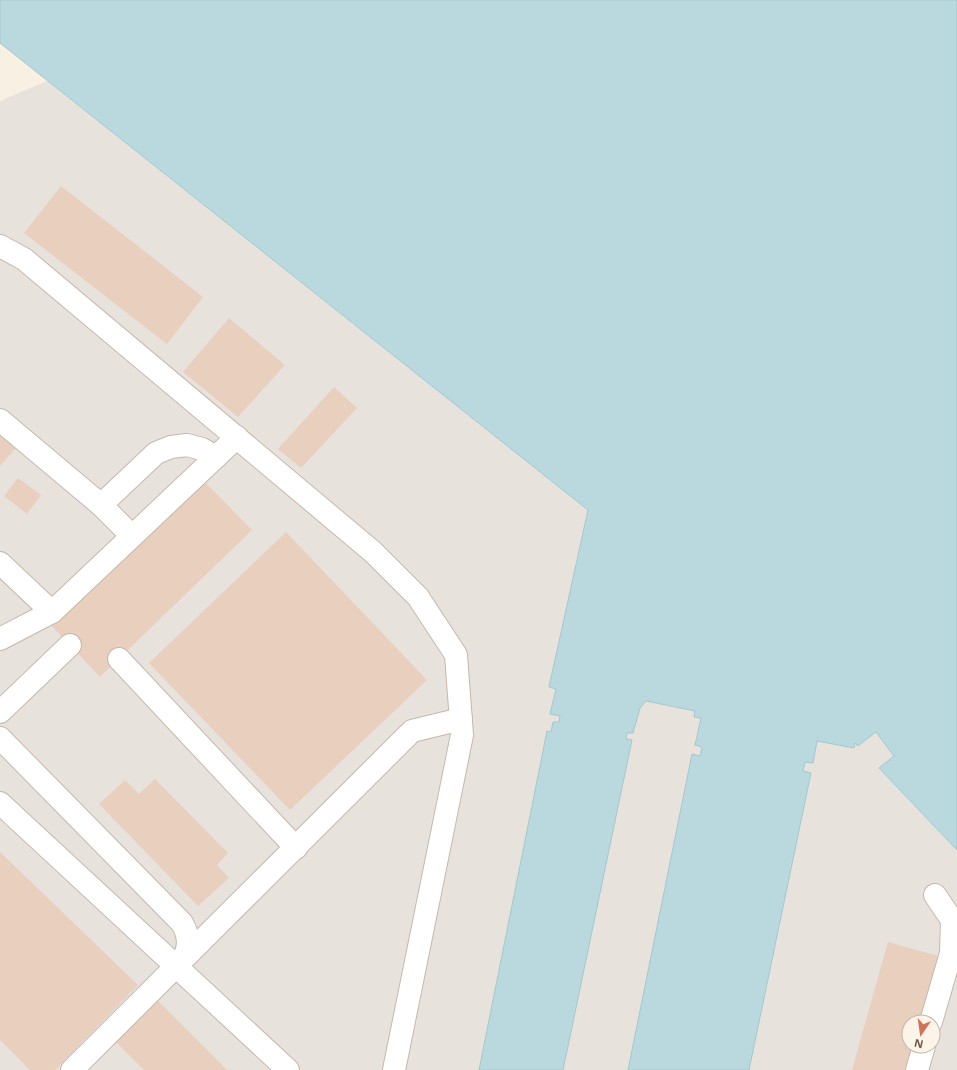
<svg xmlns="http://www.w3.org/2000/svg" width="957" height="1070" viewBox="0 0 957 1070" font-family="'Noto Sans',sans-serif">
<rect width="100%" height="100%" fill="#f8f0e2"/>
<path fill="#e8e2dd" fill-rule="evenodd" d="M 47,81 L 588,510 L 549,687 L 640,708 L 646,701 L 695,711 L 694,717 L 854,748 L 855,743 L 859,746 L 876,732 L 895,756 L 879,768 L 957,850 L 957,1070 L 0,1070 L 0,101 ZM 909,1022 L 933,1022 L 933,1046 L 909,1046 Z"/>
<polygon fill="#bad9de" stroke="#a2c8ce" points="0,0 957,0 957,850 879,768 894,756 876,732 858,746 855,743 854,748 817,741 813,763 805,762 803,771 811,773 749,1070 628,1070 692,754 700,756 702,747 695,745 701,718 694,717 695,711 646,701 640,708 633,733 627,733 626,739 632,740 563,1070 479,1070 547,731 551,732 553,722 559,722 560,716 550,714 556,689 549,687 588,510 0,43"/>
<g fill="#e9cfbe">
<polygon points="61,186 203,297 167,344 24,233"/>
<polygon points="229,318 285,365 238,417 183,372"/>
<polygon points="334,387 357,408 301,468 278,449"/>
<polygon points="0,428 19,444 0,466"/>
<polygon points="18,478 41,495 27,514 4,496"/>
<polygon points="202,479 252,530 100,677 51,625"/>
<polygon points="286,532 427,680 290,810 149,663"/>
<polygon points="155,779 228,853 217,865 229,878 198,906 99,804 125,780 139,794"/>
<polygon points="0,852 138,985 55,1070 30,1070 0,1040"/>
<polygon points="888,942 938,956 920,1022 909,1022 909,1046 913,1046 907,1070 852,1070"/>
<polygon points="157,1000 227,1070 144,1070 115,1041"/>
</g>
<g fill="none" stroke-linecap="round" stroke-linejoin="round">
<defs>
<g id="minor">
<polyline points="0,246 24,259 373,552 418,597 456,655 462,735 394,1070"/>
<polyline points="0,420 101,505 132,536"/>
<polyline points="101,505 156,453 171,447 187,445 202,449 216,457"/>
<polyline points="0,563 52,612"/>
<polyline points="0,639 52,612 237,437"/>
<polyline points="119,659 296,848"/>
<polyline points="0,712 70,645"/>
<path d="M 0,738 L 182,923 C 189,935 191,949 181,961"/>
<polyline points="0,803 288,1070"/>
<polyline points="931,1022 951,953 952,920 935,895"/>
<polyline points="72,1070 412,731 461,719"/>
<polyline points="917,1070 924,1046"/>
</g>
</defs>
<use href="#minor" stroke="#c7b7ab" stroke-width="24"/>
<use href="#minor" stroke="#fff" stroke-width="22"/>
</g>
<g transform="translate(921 1034) rotate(193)"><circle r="19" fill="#fcf4e8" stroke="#c2b6aa"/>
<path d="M0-3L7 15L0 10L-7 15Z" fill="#d17358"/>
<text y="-6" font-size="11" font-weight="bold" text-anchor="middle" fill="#6c584c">N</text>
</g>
</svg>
